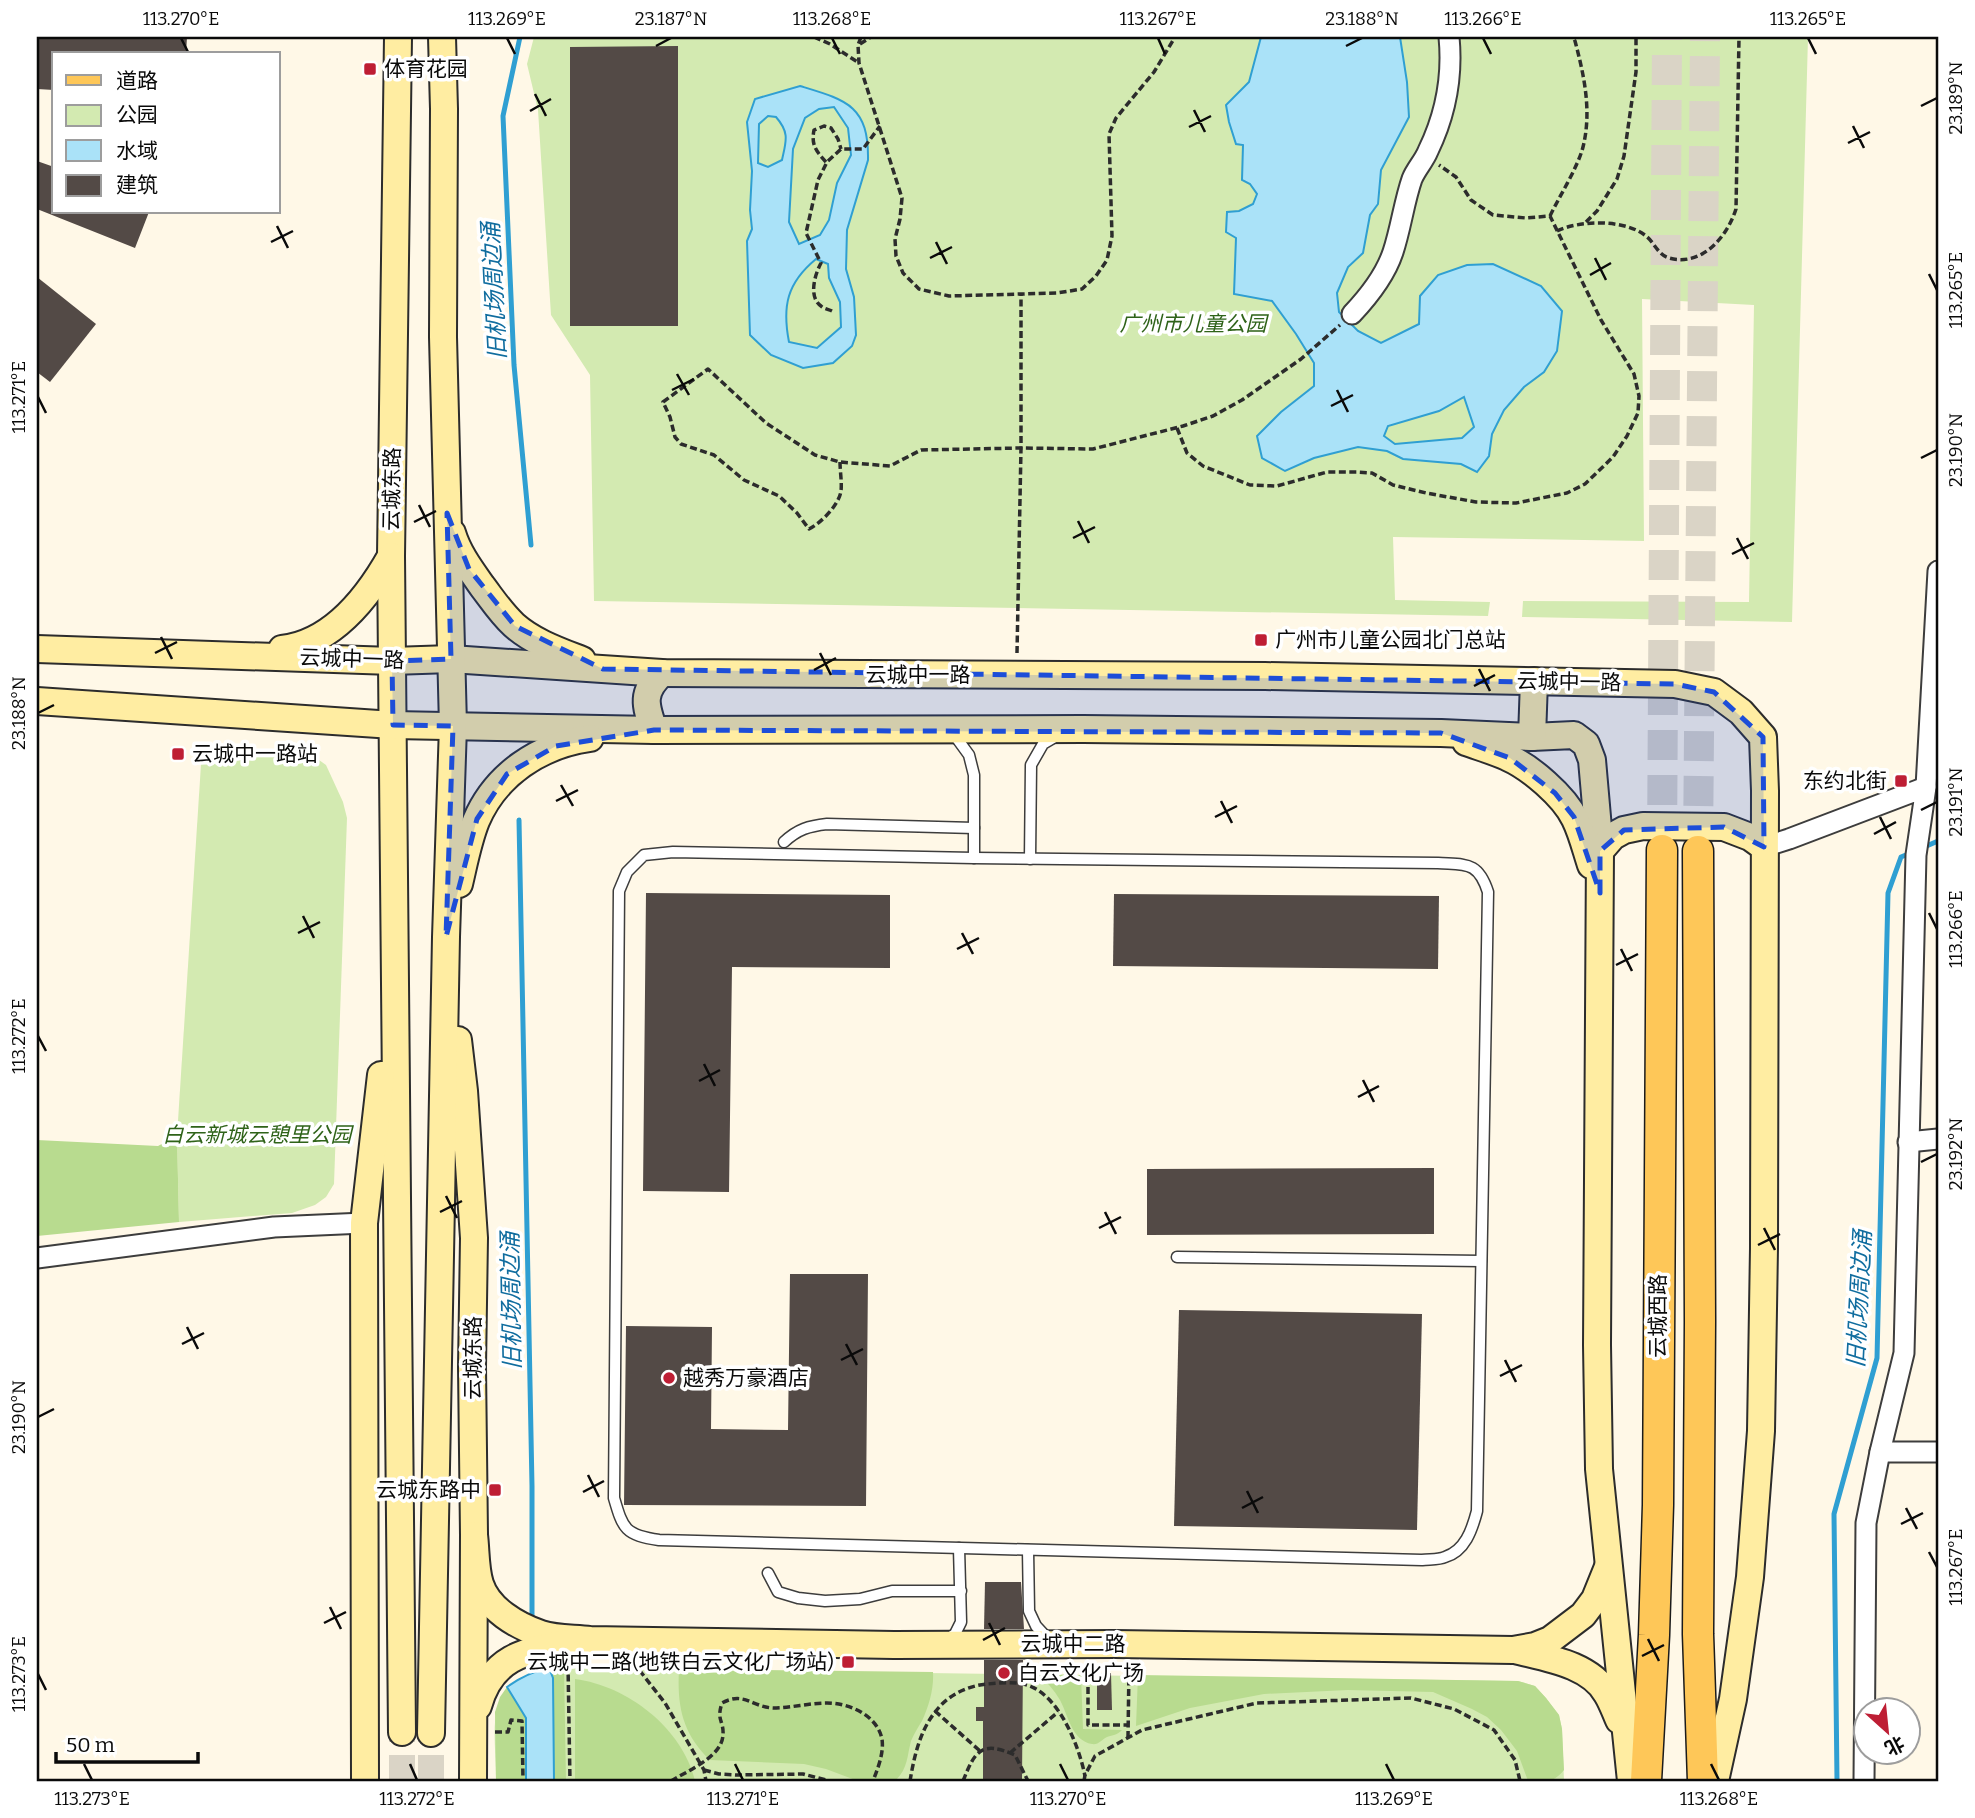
<svg xmlns="http://www.w3.org/2000/svg" width="1975" height="1818" viewBox="0 0 1975 1818" font-family="Bitter,'Noto Sans SC',serif">
<rect width="100%" height="100%" fill="#fff8e7"/>
<g fill="#d3eab1">
<polygon points="534,37 1808,37 1792,622 1522,617 1523,601 1749,602 1754,305 1642,299 1644,541 1393,537 1395,600 1490,602 1488,616 594,601 590,375 551,315 538,110 527,64"/>
<polygon points="202,749 312,755 326,765 343,802 347,818 334,1184 326,1197 315,1205 292,1213 179,1222 177,1136"/>
<path d="M 549,1668 L 1518,1681 L 1535,1686 L 1546,1698 L 1559,1715 L 1562,1729 L 1564,1781 L 496,1781 C 496,1724 481,1685 549,1668 Z"/>
</g>
<g fill="#b8db8f">
<polygon points="177,1136 179,1222 37,1236 37,1140 158,1146"/>
<polygon points="564,1667 566,1781 554,1781 553,1678 549,1668"/>
<path d="M 679,1669 L 933,1672 C 934,1689 929,1706 922,1721 C 918,1727 914,1734 911,1741 C 907,1756 908,1769 895,1781 L 858,1781 L 826,1769 L 804,1764 L 710,1760 C 682,1733 677,1706 679,1669 Z"/>
<path d="M 1038,1674 L 1081,1675 L 1083,1729 L 1122,1730 C 1117,1735 1113,1735 1107,1737 C 1101,1740 1099,1745 1092,1744 C 1072,1741 1068,1715 1060,1700 C 1054,1690 1047,1682 1038,1674 Z"/>
<path d="M 1138,1675 L 1518,1681 L 1535,1686 L 1546,1698 L 1559,1715 L 1562,1729 L 1564,1770 C 1553,1784 1544,1781 1528,1781 L 1517,1751 L 1501,1730 L 1487,1717 L 1472,1709 L 1433,1692 L 1348,1690 L 1264,1694 L 1190,1708 L 1136,1726 Z"/>
<path d="M 575,1679 C 628,1686 682,1728 695,1781 L 575,1781 Z"/>
<polygon points="507,1687 526,1718 526,1781 496,1781 495,1712 500,1697"/>
</g>
<g fill="#aae2f8" stroke="#2f9fd2" stroke-width="2" fill-rule="evenodd">
<path d="M 1261,37 L 1400,37 L 1407,82 L 1409,117 L 1381,170 L 1378,204 L 1370,215 L 1363,253 L 1348,267 L 1337,293 L 1339,312 L 1358,331 L 1381,343 L 1419,324 L 1420,296 L 1438,275 L 1467,265 L 1493,264 L 1541,286 L 1562,311 L 1557,351 L 1544,372 L 1524,387 L 1504,410 L 1492,434 L 1489,456 L 1477,472 L 1461,464 L 1403,459 L 1387,451 L 1358,447 L 1314,458 L 1285,471 L 1262,458 L 1257,436 L 1281,412 L 1314,386 L 1314,363 L 1296,334 L 1272,301 L 1234,294 L 1236,238 L 1226,232 L 1227,212 L 1239,211 L 1253,204 L 1257,194 L 1250,184 L 1242,180 L 1243,145 L 1236,144 L 1229,122 L 1226,105 L 1249,82 ZM 1464,397 L 1474,427 L 1462,438 L 1395,444 L 1384,436 L 1388,426 L 1439,411 Z"/>
<path d="M 800,86 C 846,100 869,105 868,160 L 847,230 L 846,269 L 854,297 L 856,335 L 852,346 L 833,363 L 803,368 L 771,355 L 750,335 L 747,241 L 752,229 L 750,210 L 752,171 L 747,122 L 755,99 ZM 834,107 L 848,128 L 851,155 L 837,183 L 829,220 L 820,235 L 799,244 L 789,222 L 793,149 L 805,118 L 819,109 ZM 768,116 L 776,117 C 790,133 786,141 782,160 L 768,167 L 758,163 L 759,124 ZM 816,259 L 828,264 L 829,278 L 840,302 L 841,327 L 817,348 L 789,342 C 782,306 787,283 816,259 Z"/>
<path d="M 549,1668 L 553,1678 L 554,1781 L 526,1781 L 526,1718 L 507,1687 C 521,1677 533,1671 549,1668 Z"/>
</g>
<g fill="none" stroke-linecap="round" stroke-linejoin="round">
<g stroke="#2f9fd2" stroke-width="5">
<polyline points="520,37 503,116 514,365 531,545"/>
<polyline points="519,820 532,1486 532,1622"/>
<polyline points="1922,848 1938,841"/>
<polyline points="1837,1781 1834,1514 1877,1358 1888,893 1901,857 1913,852"/>
</g>
</g>
<g fill="#534a46">
<polygon points="37,37 187,37 186,54 54,54 54,90 37,89"/>
<polygon points="678,46 678,326 570,326 570,47"/>
<polygon points="37,161 54,167 54,212 149,212 135,248 37,209"/>
<polygon points="37,277 96,324 50,382 37,372"/>
<polygon points="646,893 890,895 890,968 732,967 729,1192 643,1191"/>
<polygon points="1114,894 1439,896 1438,969 1113,966"/>
<polygon points="1434,1168 1434,1234 1147,1235 1147,1169"/>
<polygon points="790,1274 868,1274 866,1506 624,1505 626,1326 712,1327 711,1429 788,1430"/>
<polygon points="1179,1310 1422,1314 1417,1530 1174,1526"/>
<polygon points="985,1582 1021,1582 1024,1629 984,1629"/>
<polygon points="984,1660 1023,1660 1022,1781 983,1781 983,1721 976,1721 976,1707 984,1707"/>
<polygon points="1097,1673 1111,1673 1112,1710 1097,1710"/>
</g>
<g fill="none" stroke-linecap="round" stroke-linejoin="round">
<g stroke="#dad4c6" stroke-width="26" stroke-dasharray="26 13" stroke-linecap="butt">
<polyline points="402,1781 402,1732"/>
<polyline points="431,1781 431,1733"/>
</g>
<g stroke="#dad4c6" stroke-width="30" stroke-dasharray="30 15" stroke-linecap="butt">
<polyline points="1662,850 1667,37"/>
<polyline points="1698,851 1705,37"/>
</g>
<defs>
<g id="lane">
<polyline points="953,733 969,755 974,775 974,858"/>
<path d="M 784,842 C 798,829 809,826 827,824 L 974,828"/>
<path d="M 673,852 L 974,858 L 1438,863 C 1466,865 1478,861 1488,892 L 1477,1511 C 1472,1530 1465,1551 1445,1557 C 1439,1560 1429,1559 1422,1560 L 659,1540 C 625,1535 623,1529 614,1498 L 619,891 L 627,872 L 644,855 Z"/>
<polyline points="1030,859 1031,765 1043,744 1055,737"/>
<polyline points="1177,1257 1481,1261"/>
<polyline points="1028,1550 1029,1611 1036,1626 1048,1639"/>
<polyline points="768,1573 778,1592 798,1598 825,1601 860,1599 892,1591 961,1591"/>
<polyline points="947,1639 955,1634 961,1622 959,1548"/>
</g>
<g id="street">
<path d="M 1352,314 C 1369,296 1385,276 1393,252 C 1401,228 1404,202 1412,179 C 1416,169 1424,161 1428,151 C 1446,114 1453,78 1449,37"/>
<polyline points="1926,787 1938,571"/>
<polyline points="1764,847 1789,839 1926,787 1916,855 1904,1353 1880,1452 1866,1523 1864,1781"/>
<polyline points="1908,1142 1938,1139"/>
<polyline points="37,1258 274,1227 364,1223"/>
<polyline points="1880,1452 1938,1452"/>
</g>
<g id="secondary">
<polyline points="398,37 391,556 402,1732"/>
<path d="M 452,533 C 458,553 470,569 482,586 C 492,599 501,613 514,625 C 533,642 559,651 582,660"/>
<polyline points="37,649 392,661 451,659 662,673 1265,676 1675,684 1714,692 1741,712 1763,737 1765,791 1764,1248 1761,1431 1750,1577 1733,1699 1715,1781"/>
<path d="M 282,649 C 332,643 368,597 391,556"/>
<polyline points="37,701 393,725 654,730 1083,729 1441,733 1532,737 1574,735 1586,744 1592,760 1600,851 1597,1345 1599,1469 1631,1781"/>
<path d="M 654,730 C 645,705 641,692 662,673"/>
<polyline points="1532,737 1534,681"/>
<path d="M 1466,742 C 1480,747 1494,751 1507,757 C 1530,767 1564,796 1575,819 C 1582,833 1586,850 1591,865"/>
<polyline points="1600,851 1613,836 1624,830 1643,826 1724,827 1750,837 1764,847"/>
<path d="M 459,884 C 464,863 468,841 476,821 C 496,774 540,745 590,738"/>
<polyline points="458,1040 464,1091 474,1238 472,1367 474,1535 473,1781"/>
<path d="M 474,1535 C 476,1550 475,1569 480,1584 C 488,1609 517,1626 541,1634 C 556,1639 575,1638 590,1640 L 894,1645 L 1115,1644 L 1513,1650 L 1535,1646 L 1550,1640 L 1583,1615 L 1595,1599 L 1608,1567"/>
<path d="M 1515,1650 C 1546,1658 1590,1664 1607,1694 C 1612,1702 1615,1711 1619,1720"/>
<path d="M 478,1706 C 491,1658 523,1651 568,1643"/>
<polyline points="431,1733 446,937 453,726 443,337 444,109 442,37"/>
<polyline points="365,1781 364,1223 381,1075"/>
</g>
<g id="primary">
<polyline points="1698,851 1700,1322 1698,1634 1703,1781"/>
<polyline points="1646,1781 1654,1635 1658,1505 1662,850"/>
</g>
</defs>
<use href="#lane" stroke="#3d3d3d" stroke-width="13"/>
<use href="#street" stroke="#3d3d3d" stroke-width="23"/>
<use href="#secondary" stroke="#2c2c2c" stroke-width="30"/>
<use href="#primary" stroke="#1b1b1b" stroke-width="33"/>
<g stroke="#2c2c2c" stroke-width="3.5" stroke-dasharray="7 3.5" stroke-linecap="butt">
<polyline points="814,37 830,44 859,63"/>
<polyline points="861,37 858,45 859,63 902,198 900,219 895,239 896,256 903,273 919,289 949,296 1057,293 1082,289 1096,276 1107,260 1112,236 1109,134 1116,118 1154,72 1175,37"/>
<polyline points="860,44 871,37"/>
<path d="M 826,162 C 816,151 811,145 814,130 L 824,126 L 831,128 L 838,139 L 841,149"/>
<path d="M 1550,216 C 1559,197 1578,167 1583,147 C 1592,111 1584,75 1575,41 L 1573,37"/>
<polyline points="1586,222 1597,211 1617,179 1624,156 1636,72 1636,37"/>
<path d="M 1557,231 C 1580,220 1625,219 1646,236 C 1654,242 1658,255 1669,258 C 1702,267 1727,237 1736,209 L 1739,37"/>
<path d="M 832,311 C 828,309 824,309 821,306 C 808,297 815,274 821,263 L 806,233 L 818,180 L 827,162 L 841,149 L 863,149 L 880,126"/>
<polyline points="1177,428 1187,453 1203,466 1250,485 1277,486 1327,472 1357,472 1372,473 1393,485 1426,493 1476,502 1516,503 1567,493 1585,484 1613,457 1627,436 1638,413 1639,396 1634,374 1601,320 1550,216 1526,218 1493,215 1471,200 1456,177 1439,165"/>
<path d="M 840,462 C 840,471 842,482 841,491 C 839,505 821,523 809,529 L 797,513 L 779,496 L 744,480 L 714,455 L 681,444 L 675,437 L 670,417 L 663,402 L 708,369 L 766,423 L 815,455 L 840,462 L 890,466 L 921,450 L 1021,448 L 1093,449 L 1183,426 L 1213,416 L 1242,400 L 1301,359 L 1340,325"/>
<polyline points="1017,653 1021,448 1021,294"/>
<polyline points="633,1662 665,1703 704,1770 706,1781"/>
<polyline points="568,1664 570,1781"/>
<polyline points="1088,1666 1088,1725 1128,1725"/>
<polyline points="1002,1667 1002,1683"/>
<polyline points="935,1711 980,1751"/>
<polyline points="495,1732 508,1732 511,1720 522,1721 523,1781"/>
<polyline points="1128,1738 1129,1667"/>
<polyline points="1010,1753 1058,1712"/>
<polyline points="704,1770 719,1774 737,1775 803,1774 830,1781"/>
<path d="M 671,1781 C 687,1771 722,1757 723,1735 C 724,1720 716,1721 722,1703 C 744,1691 752,1707 773,1708 C 791,1708 809,1703 827,1703 C 849,1703 877,1715 882,1739 C 884,1753 878,1768 873,1781"/>
<path d="M 910,1781 C 914,1757 920,1730 936,1711 C 948,1695 967,1686 987,1684 C 1000,1683 1017,1681 1030,1686 C 1060,1698 1079,1746 1085,1776"/>
<path d="M 963,1781 C 975,1751 981,1740 1015,1755 L 1028,1781"/>
<polyline points="1084,1781 1085,1775 1095,1756 1142,1730 1257,1703 1411,1698 1454,1709 1494,1730 1515,1760 1520,1781"/>
</g>
<use href="#lane" stroke="#fff" stroke-width="10"/>
<use href="#street" stroke="#fff" stroke-width="19"/>
<use href="#secondary" stroke="#ffeda2" stroke-width="26"/>
<use href="#primary" stroke="#fec758" stroke-width="30"/>
</g>
<path fill="#1d4ed8" fill-opacity="0.2" stroke="#1d4ed8" stroke-width="5" stroke-dasharray="14 9" stroke-linejoin="round" d="M 447,513 L 469,569 L 515,626 L 603,669 L 1675,684 L 1714,692 L 1763,737 L 1764,847 L 1724,827 L 1624,830 L 1600,851 L 1600,893 L 1574,817 L 1555,793 L 1510,758 L 1441,733 L 654,730 L 556,746 L 507,774 L 477,819 L 446,937 L 453,726 L 393,725 L 392,661 L 451,659 Z"/>
<path fill="none" stroke="#0a0a0a" stroke-width="2.5" d="M 181,38 L 189,54M 507,38 L 515,54M 832,38 L 840,54M 1158,38 L 1165,54M 1483,38 L 1491,54M 1808,38 L 1816,54M 656,46 L 671,38M 1346,46 L 1362,38M 535,94 L 546,116M 1921,106 L 1937,98M 1194,110 L 1205,132M 530,111 L 551,99M 1853,126 L 1864,148M 1189,127 L 1211,116M 1848,143 L 1870,132M 277,226 L 288,248M 271,242 L 293,231M 936,242 L 947,264M 930,258 L 952,247M 1595,258 L 1606,280M 1929,274 L 1937,290M 1590,275 L 1611,263M 677,374 L 689,395M 672,390 L 694,379M 1337,390 L 1348,412M 38,397 L 46,413M 1331,406 L 1353,395M 1921,458 L 1937,450M 419,505 L 430,527M 1078,521 L 1089,543M 414,522 L 436,511M 1073,538 L 1095,527M 1737,538 L 1748,559M 1732,554 L 1754,543M 161,637 L 172,659M 155,653 L 177,642M 820,653 L 831,675M 1479,669 L 1490,691M 814,670 L 836,658M 1474,686 L 1495,675M 38,713 L 54,705M 561,785 L 573,806M 556,801 L 578,790M 1221,801 L 1232,823M 1921,810 L 1937,802M 1215,817 L 1237,806M 1880,817 L 1891,839M 1874,834 L 1896,822M 1929,913 L 1937,929M 303,916 L 314,938M 298,933 L 320,922M 962,933 L 973,954M 957,949 L 979,938M 1621,949 L 1632,971M 1616,965 L 1638,954M 38,1036 L 46,1051M 704,1064 L 715,1086M 1363,1080 L 1374,1102M 699,1081 L 720,1070M 1358,1097 L 1379,1086M 1921,1162 L 1937,1154M 446,1196 L 457,1218M 440,1212 L 462,1201M 1105,1212 L 1116,1234M 1099,1228 L 1121,1217M 1764,1228 L 1775,1250M 1758,1245 L 1780,1234M 187,1327 L 198,1349M 182,1344 L 204,1333M 846,1344 L 857,1365M 841,1360 L 863,1349M 1505,1360 L 1516,1382M 1500,1376 L 1522,1365M 38,1417 L 54,1409M 588,1475 L 599,1497M 1247,1491 L 1258,1513M 583,1492 L 604,1481M 1242,1508 L 1263,1497M 1906,1508 L 1917,1529M 1901,1524 L 1923,1513M 1929,1552 L 1937,1567M 330,1607 L 341,1629M 324,1623 L 346,1612M 989,1623 L 1000,1645M 1648,1639 L 1659,1661M 983,1640 L 1005,1628M 1642,1656 L 1664,1645M 38,1674 L 46,1690M 84,1764 L 92,1780M 410,1764 L 417,1780M 735,1764 L 743,1780M 1060,1764 L 1068,1780M 1386,1764 L 1394,1780M 1711,1764 L 1719,1780"/>
<g fill="#be1e34" stroke="#fff" stroke-width="2.5">
<rect x="363" y="62" width="14" height="14" rx="3.5"/>
<rect x="1254" y="633" width="14" height="14" rx="3.5"/>
<rect x="171" y="747" width="14" height="14" rx="3.5"/>
<rect x="1894" y="774" width="14" height="14" rx="3.5"/>
<circle cx="669" cy="1378" r="7"/>
<rect x="488" y="1483" width="14" height="14" rx="3.5"/>
<rect x="841" y="1655" width="14" height="14" rx="3.5"/>
<circle cx="1004" cy="1673" r="7"/>
</g>
<g text-anchor="middle" stroke-width="7" stroke-linejoin="round" paint-order="stroke">
<g font-size="21" fill="#0a0a0a" stroke="#fff" text-anchor="start">
<text x="384" y="76">体育花园</text>
<text x="1275" y="647">广州市儿童公园北门总站</text>
<text x="192" y="761">云城中一路站</text>
<text x="1887" y="788" text-anchor="end">东约北街</text>
<text x="683" y="1385">越秀万豪酒店</text>
<text x="481" y="1497" text-anchor="end">云城东路中</text>
<text x="834" y="1669" text-anchor="end">云城中二路(地铁白云文化广场站)</text>
<text x="1018" y="1680">白云文化广场</text>
</g>
<g font-size="21" font-style="italic" fill="#2f6319" stroke="#fff">
<text x="1193" y="331">广州市儿童公园</text>
<text x="257" y="1142">白云新城云憩里公园</text>
</g>
<g font-size="21" fill="#0a0a0a" stroke="#fff">
<text transform="translate(392 489) rotate(-89)" y="7">云城东路</text>
<text transform="translate(352 659) rotate(2)" y="7">云城中一路</text>
<text x="918" y="682">云城中一路</text>
<text transform="translate(1569 682) rotate(1)" y="7">云城中一路</text>
<text transform="translate(1658 1316) rotate(-90)" y="7">云城西路</text>
<text transform="translate(473 1358) rotate(-90)" y="7">云城东路</text>
<text x="1073" y="1651">云城中二路</text>
</g>
<g font-size="23" font-style="italic" fill="#106d9f" stroke="#fff">
<text transform="translate(494 291) rotate(-93)" y="8">旧机场周边涌</text>
<text transform="translate(1859 1299) rotate(-87)" y="8">旧机场周边涌</text>
<text transform="translate(511 1301) rotate(-91)" y="8">旧机场周边涌</text>
</g>
</g>
<rect width="1975" height="1818" fill="none" stroke="#ffffff" stroke-width="77"/>
<rect x="52" y="52" width="228" height="161" fill="#ffffff" stroke="#9d9d9d" stroke-width="2"/>
<rect x="66" y="75" width="35" height="10" fill="#fec758" stroke="#9d9d9d" stroke-width="2"/>
<text x="116" y="88" font-size="21" fill="#0a0a0a">道路</text>
<rect x="66" y="105" width="35" height="21" fill="#d3eab1" stroke="#9d9d9d" stroke-width="2"/>
<text x="116" y="122" font-size="21" fill="#0a0a0a">公园</text>
<rect x="66" y="140" width="35" height="21" fill="#aae2f8" stroke="#9d9d9d" stroke-width="2"/>
<text x="116" y="158" font-size="21" fill="#0a0a0a">水域</text>
<rect x="66" y="175" width="35" height="21" fill="#534a46" stroke="#9d9d9d" stroke-width="2"/>
<text x="116" y="192" font-size="21" fill="#0a0a0a">建筑</text>
<g transform="translate(1887 1731) rotate(153)"><circle r="33" fill="#ffffff" stroke="#9d9d9d" stroke-width="2"/>
<path d="M0-5L12 26L0 18L-12 26Z" fill="#be1e34"/>
<text y="-10" font-size="19" font-weight="bold" text-anchor="middle" fill="#0a0a0a">北</text>
</g>
<path d="M56 1752v10h142v-10" fill="none" stroke="#0a0a0a" stroke-width="3.5"/>
<text x="66" y="1752" font-size="21" fill="#0a0a0a" stroke="#ffffff" stroke-width="5" paint-order="stroke">50 m</text>
<rect x="38" y="38" width="1899" height="1742" fill="none" stroke="#0a0a0a" stroke-width="2.5"/>
<g font-size="18" text-anchor="middle" fill="#0a0a0a">
<text x="181" y="25">113.270°E</text>
<text x="507" y="25">113.269°E</text>
<text x="671" y="25">23.187°N</text>
<text x="832" y="25">113.268°E</text>
<text x="1158" y="25">113.267°E</text>
<text x="1362" y="25">23.188°N</text>
<text x="1483" y="25">113.266°E</text>
<text x="1808" y="25">113.265°E</text>
<text transform="translate(1956 98) rotate(-90)" y="6">23.189°N</text>
<text transform="translate(1956 290) rotate(-90)" y="6">113.265°E</text>
<text transform="translate(19 397) rotate(-90)" y="6">113.271°E</text>
<text transform="translate(1956 450) rotate(-90)" y="6">23.190°N</text>
<text transform="translate(19 713) rotate(-90)" y="6">23.188°N</text>
<text transform="translate(1956 802) rotate(-90)" y="6">23.191°N</text>
<text transform="translate(1956 929) rotate(-90)" y="6">113.266°E</text>
<text transform="translate(19 1036) rotate(-90)" y="6">113.272°E</text>
<text transform="translate(1956 1154) rotate(-90)" y="6">23.192°N</text>
<text transform="translate(19 1417) rotate(-90)" y="6">23.190°N</text>
<text transform="translate(1956 1567) rotate(-90)" y="6">113.267°E</text>
<text transform="translate(19 1674) rotate(-90)" y="6">113.273°E</text>
<text x="92" y="1805">113.273°E</text>
<text x="417" y="1805">113.272°E</text>
<text x="743" y="1805">113.271°E</text>
<text x="1068" y="1805">113.270°E</text>
<text x="1394" y="1805">113.269°E</text>
<text x="1719" y="1805">113.268°E</text>
</g>
</svg>
